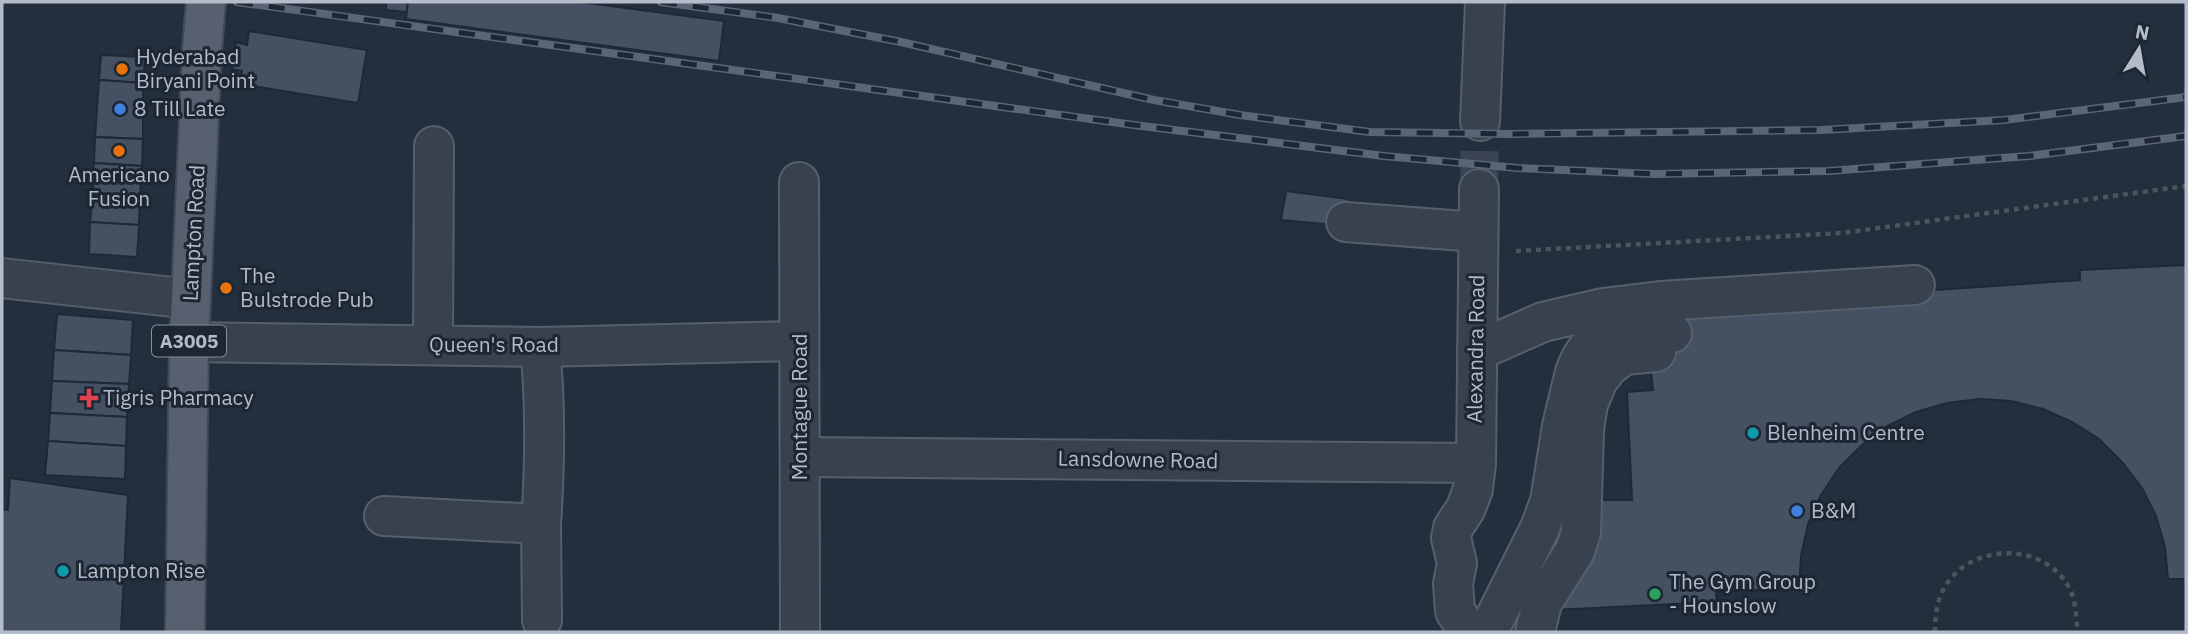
<svg xmlns="http://www.w3.org/2000/svg" width="2188" height="634" viewBox="0 0 2188 634" font-family="'IBM Plex Sans',sans-serif">
<rect width="100%" height="100%" fill="#242f3e"/>
<g fill="#455162" stroke="#1f2835" stroke-width="2">
<polygon points="386,2 408,2 407,12 386,10"/>
<polygon points="408,2 580,2 724,21 719,61 406,19"/>
<polygon points="249,31 367,50 358,103 240,84 242,71 232,69 234,56 236,42 247,45"/>
<polygon points="101,55 145,57 143,83 99,80"/>
<polygon points="99,80 143,83 143,139 95,137"/>
<polygon points="95,137 143,139 142,166 94,163"/>
<polygon points="94,163 142,166 140,196 93,193"/>
<polygon points="1286,191 1349,199 1346,226 1281,220"/>
<polygon points="93,193 140,196 139,225 90,222"/>
<polygon points="90,222 139,225 137,257 89,254"/>
<polygon points="2186,265 2186,579 2168,579 2165,547 2156,516 2142,488 2122,462 2099,439 2072,422 2043,409 2011,401 1979,399 1947,403 1916,412 1887,426 1862,445 1839,468 1821,495 1808,524 1801,556 1799,588 1716,592 1717,602 1552,610 1558,562 1556,532 1573,528 1589,500 1632,500 1627,392 1653,390 1650,360 1671,308 2080,280 2080,270"/>
<polygon points="57,314 133,320 131,355 54,350"/>
<polygon points="54,350 131,355 129,384 52,381"/>
<polygon points="52,381 129,384 127,417 50,413"/>
<polygon points="50,413 127,417 126,446 48,441"/>
<polygon points="48,441 126,446 125,479 45,475"/>
<polygon points="10,478 128,495 121,632 2,632 2,509 8,510"/>
</g>
<g fill="none" stroke-linecap="round" stroke-linejoin="round">
<polyline stroke="#3a4453" stroke-width="38" stroke-dasharray="38 19" stroke-linecap="butt" points="1479,189 1480,121"/>
<defs>
<g id="minor">
<polyline points="1480,121 1485,2"/>
<polyline points="799,182 800,632"/>
<polyline points="1346,222 1477,232"/>
<polyline points="2,278 191,299"/>
<polyline points="189,342 540,347 799,341"/>
<polyline points="433,345 434,146"/>
<polyline points="1477,351 1543,322 1603,308 1660,301 1915,285"/>
<polyline points="800,457 1476,463"/>
<path d="M 384,516 L 541,524 C 545,465 546,406 540,347"/>
<polyline points="541,524 542,620"/>
<polyline points="1469,632 1455,611 1453,584 1457,563 1451,538 1453,528 1466,508 1473,489 1476,463 1479,189"/>
<polyline points="1488,632 1540,528 1550,501 1562,426 1575,372 1581,358 1590,345 1606,338 1672,333"/>
<polyline points="1535,632 1542,603 1575,551 1581,532 1584,429 1588,404 1598,380 1609,366 1624,355 1656,352"/>
</g>
<polyline id="major" points="185,632 189,342 202,50 206,2"/>
</defs>
<use href="#minor" stroke="#565f6c" stroke-width="42"/>
<use href="#major" stroke="#414a57" stroke-width="42"/>
<g stroke="#44595c" stroke-width="4.5" stroke-dasharray="5 5" stroke-linecap="butt">
<polyline points="1516,251 1842,233 2186,186"/>
<path d="M 1935,632 C 1935,612 1938,592 1953,576 C 1985,541 2053,546 2072,594 C 2076,606 2077,620 2077,632"/>
</g>
<use href="#minor" stroke="#38414e" stroke-width="38"/>
<use href="#major" stroke="#56606e" stroke-width="38"/>
<defs>
<g id="rail">
<polyline points="237,2 1134,125 1384,156 1518,168 1654,174 1828,171 2029,156 2186,136"/>
<polyline points="661,2 778,18 901,42 1154,100 1240,115 1370,132 1513,134 1821,130 2004,120 2186,97"/>
</g>
</defs>
<use href="#rail" stroke="#5a6575" stroke-width="8"/>
<use href="#rail" stroke="#1d2633" stroke-width="5" stroke-dasharray="16" stroke-linecap="butt"/>
</g>
<g fill="#e8710a" stroke="#1d2633" stroke-width="2.5">
<circle cx="122" cy="69" r="7"/>
<circle cx="119" cy="151" r="7"/>
<circle cx="226" cy="288" r="7"/>
</g>
<g fill="#3f7fe0" stroke="#1d2633" stroke-width="2.5">
<circle cx="120" cy="109" r="7"/>
<circle cx="1797" cy="511" r="7"/>
</g>
<path fill="#e0444e" stroke="#1d2633" stroke-width="2.5" d="M85.5 387.5h7v7h7v7h-7v7h-7v-7h-7v-7h7z"/>
<g fill="#0f9aa8" stroke="#1d2633" stroke-width="2.5">
<circle cx="1753" cy="433" r="7"/>
<circle cx="63" cy="571" r="7"/>
</g>
<circle fill="#2e9e5b" stroke="#1d2633" stroke-width="2.5" cx="1655" cy="594" r="7"/>
<g text-anchor="middle" stroke-width="6" stroke-linejoin="round" paint-order="stroke">
<rect fill="#1d2633" stroke="#878f9c" stroke-width="2" x="152" y="325.5" width="74" height="31" rx="5"/>
<g font-size="19" font-weight="bold" fill="#b4bcc9">
<text x="189" y="348">A3005</text>
</g>
<g font-size="21" fill="#b4bcc9" stroke="#1d2633" text-anchor="start">
<text x="136" y="64">Hyderabad<tspan x="136" dy="24">Biryani Point</tspan></text>
<text x="134" y="116">8 Till Late</text>
<text x="119" y="182" text-anchor="middle">Americano<tspan x="119" dy="24">Fusion</tspan></text>
<text x="240" y="283">The<tspan x="240" dy="24">Bulstrode Pub</tspan></text>
<text x="103" y="405">Tigris Pharmacy</text>
<text x="1767" y="440">Blenheim Centre</text>
<text x="1811" y="518">B&amp;M</text>
<text x="77" y="578">Lampton Rise</text>
<text x="1669" y="589">The Gym Group<tspan x="1669" dy="24">- Hounslow</tspan></text>
</g>
<g font-size="21" fill="#b4bcc9" stroke="#1d2633">
<text transform="translate(194 233) rotate(-87)" y="7">Lampton Road</text>
<text x="494" y="352">Queen's Road</text>
<text transform="translate(1476 349) rotate(-89)" y="7">Alexandra Road</text>
<text transform="translate(800 407) rotate(-90)" y="7">Montague Road</text>
<text transform="translate(1138 460) rotate(1)" y="7">Lansdowne Road</text>
</g>
</g>
<rect width="2188" height="634" fill="none" stroke="#b4bcc9" stroke-width="7"/>
<g transform="translate(2139 49) rotate(11)" stroke="#1d2633" stroke-width="5" paint-order="stroke">
<path d="M0-5L12 26L0 18L-12 26Z" fill="#b4bcc9"/>
<text y="-10" font-size="19" font-weight="bold" text-anchor="middle" fill="#b4bcc9">N</text>
</g>
</svg>
